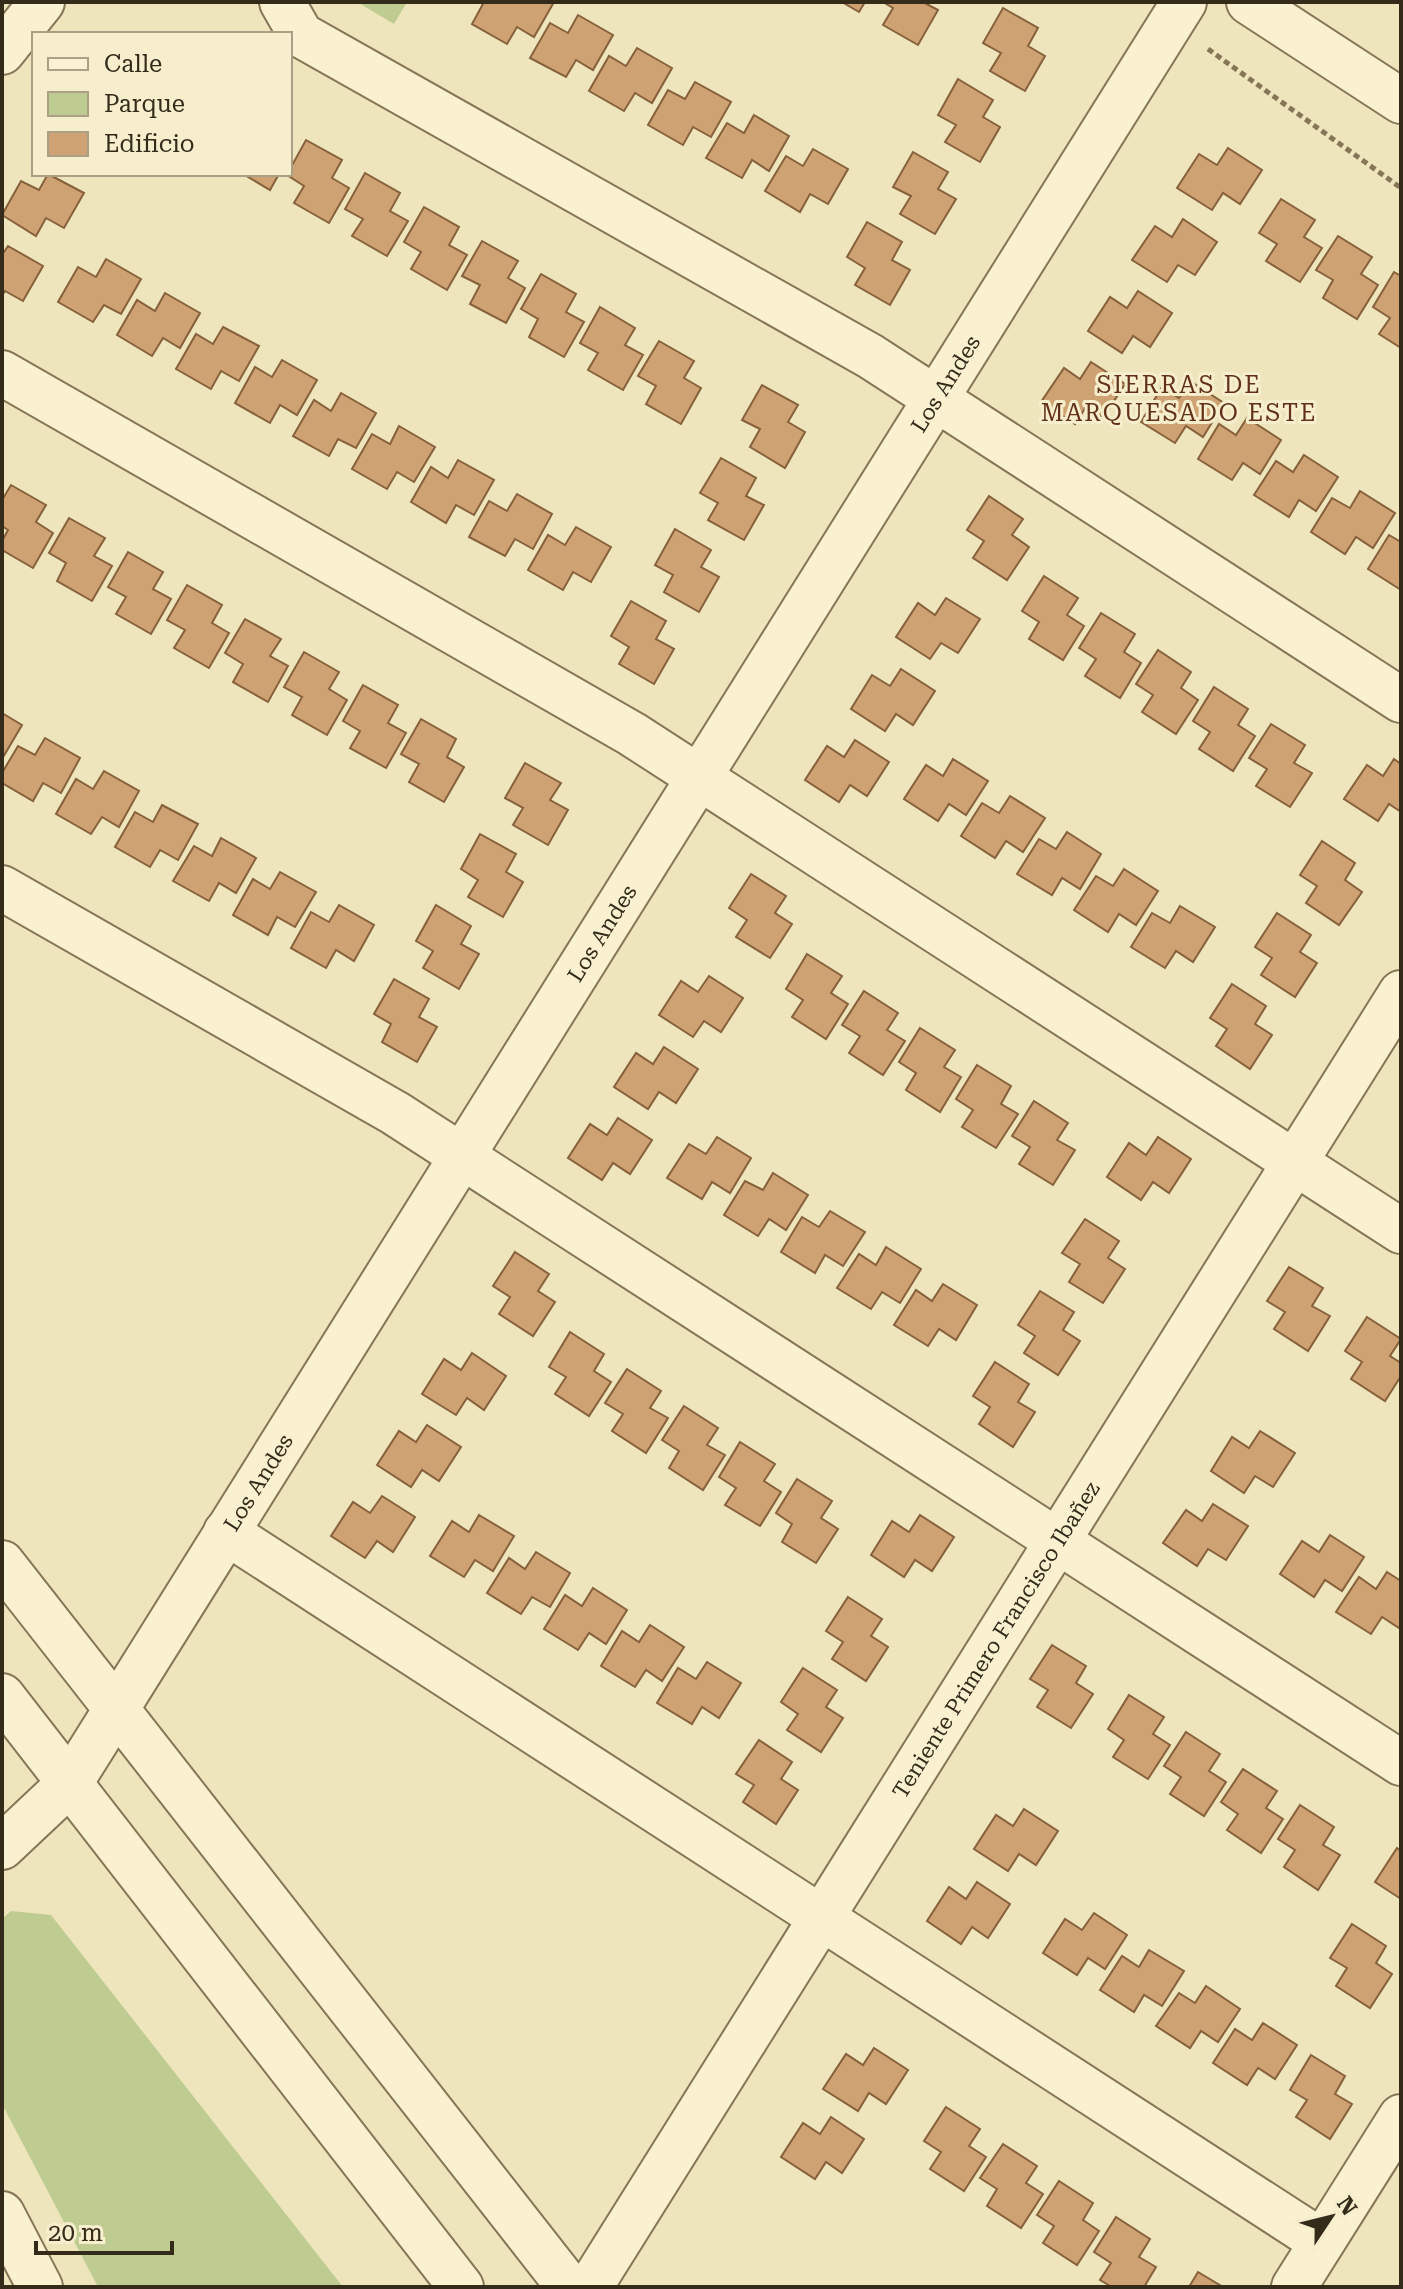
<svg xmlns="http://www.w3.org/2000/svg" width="1403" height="2289" viewBox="0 0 1403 2289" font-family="'Roboto Serif',serif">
<rect width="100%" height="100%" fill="#eee5bd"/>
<g fill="#bfcc91">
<polygon points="357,2 407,2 394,24"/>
<polygon points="11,1911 51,1915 343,2287 98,2287 2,2104 2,1919"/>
</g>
<g fill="#cea272" stroke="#86613b" stroke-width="2">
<polygon points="484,2 554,2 534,37 517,27 507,44 472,24"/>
<polygon points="842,2 865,2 859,12"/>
<polygon points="883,2 923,2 938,10 918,45 883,25 893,8"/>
<polygon points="1003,8 1038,28 1028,46 1045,56 1025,91 990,71 1001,53 983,43"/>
<polygon points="578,15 613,35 593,70 576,60 566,77 530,58 550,23 568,33"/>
<polygon points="637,48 672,68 652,103 635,93 624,111 589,91 609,56 626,66"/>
<polygon points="958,79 993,100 983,117 1000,127 980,162 945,142 956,125 938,115"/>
<polygon points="695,82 731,102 711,137 693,127 683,145 648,125 668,90 685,99"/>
<polygon points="754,115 789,136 769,171 752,160 742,178 706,158 727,123 744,133"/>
<polygon points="306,140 342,160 332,178 349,188 329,223 294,203 304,186 287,175 290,174 290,169"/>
<polygon points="1228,148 1262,170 1240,204 1223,193 1212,210 1177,188 1199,154 1217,165"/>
<polygon points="813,149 848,169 828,204 810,194 800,212 765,191 786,156 803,166"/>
<polygon points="913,152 948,172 938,189 956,199 935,234 900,214 911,196 893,187"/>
<polygon points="365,173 400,193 390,211 408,221 387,256 352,236 363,219 345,209"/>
<polygon points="48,174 84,193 64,228 46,218 36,236 2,215 21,181 39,190"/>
<polygon points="243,174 279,174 270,190"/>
<polygon points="1281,199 1315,220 1304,237 1322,248 1300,282 1266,261 1277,244 1259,233"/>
<polygon points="424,207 459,227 449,245 467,255 447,290 411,269 421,252 404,242"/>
<polygon points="1183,219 1217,242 1195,275 1178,265 1167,282 1132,260 1155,226 1172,237"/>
<polygon points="867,222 902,242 892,260 910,270 890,305 855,285 865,268 847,257"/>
<polygon points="1338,236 1372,257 1361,274 1378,285 1357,319 1323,298 1333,280 1316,270"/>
<polygon points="482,241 518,261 508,278 525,288 506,323 470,304 480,285 462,276"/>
<polygon points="8,246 43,266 23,301 5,291 2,296 2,255"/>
<polygon points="106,259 141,279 121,314 104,305 93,322 58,302 78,267 96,277"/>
<polygon points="1394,272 1401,276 1401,348 1379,334 1390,318 1373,307"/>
<polygon points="541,274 576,294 566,312 584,322 564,357 529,337 538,319 521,309"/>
<polygon points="1138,291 1172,313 1150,347 1133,336 1122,353 1088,331 1110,297 1127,308"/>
<polygon points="165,293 200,313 180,348 163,338 152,356 117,335 137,300 155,311"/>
<polygon points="600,307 635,328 625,345 643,355 623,390 588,370 598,353 580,343"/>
<polygon points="223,327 259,346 239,381 221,371 211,389 176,369 196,334 213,344"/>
<polygon points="659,341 694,361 684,378 701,388 681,424 646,404 656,386 638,376"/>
<polygon points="282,360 317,380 297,415 280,405 270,423 235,403 255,367 272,377"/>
<polygon points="1091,362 1125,384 1103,418 1086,407 1075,424 1041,402 1064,368 1080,379"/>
<polygon points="1190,381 1224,403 1203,437 1186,426 1175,443 1141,422 1162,387 1179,398"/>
<polygon points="762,385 798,405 788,422 805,432 785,468 750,447 760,429 742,420"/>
<polygon points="341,393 376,413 356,448 338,439 329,456 293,436 314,400 331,411"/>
<polygon points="1247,418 1281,440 1260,474 1243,463 1232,480 1198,459 1219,424 1236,435"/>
<polygon points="399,426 435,447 414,482 397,472 387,489 352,469 372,434 390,444"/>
<polygon points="1304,455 1338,477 1316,511 1299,500 1289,517 1254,495 1276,461 1293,472"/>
<polygon points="721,458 756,478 746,496 764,505 744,540 708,520 718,503 700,493"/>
<polygon points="458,460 494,480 474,515 456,505 446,523 411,502 431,467 448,478"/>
<polygon points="11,485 46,505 36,522 53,533 33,568 2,550 2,541 8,530 2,526 2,500"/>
<polygon points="1360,491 1395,513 1373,548 1356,537 1345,554 1311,532 1332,498 1350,508"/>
<polygon points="517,494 552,514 533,549 515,539 505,556 469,537 489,501 507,511"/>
<polygon points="989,496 1023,519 1012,535 1029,547 1007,580 973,558 984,541 967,530"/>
<polygon points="69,518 105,538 94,556 112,566 92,601 57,581 66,563 49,553"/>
<polygon points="576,527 611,547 591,582 573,572 563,590 528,570 548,535 565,545"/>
<polygon points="675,529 711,550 701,567 719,577 699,612 664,592 673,575 655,565"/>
<polygon points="1389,535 1401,542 1401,590 1368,569"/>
<polygon points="128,552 163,572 153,589 171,599 151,634 116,614 126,597 108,587"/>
<polygon points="1044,576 1078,598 1067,615 1084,626 1063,660 1029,639 1039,622 1022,611"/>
<polygon points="187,585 222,605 212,623 229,633 209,668 174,648 185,630 167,620"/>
<polygon points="946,598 980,619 958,653 941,643 930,659 896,637 918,603 935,615"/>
<polygon points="631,601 666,621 656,639 674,649 654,684 619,664 629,647 611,636"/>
<polygon points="1101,613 1135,634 1124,652 1141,663 1120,698 1085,676 1096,659 1079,648"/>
<polygon points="245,619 281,639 270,656 288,666 268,702 233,682 243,664 225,653"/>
<polygon points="1158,650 1191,672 1181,688 1198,700 1176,734 1142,712 1153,695 1136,684"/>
<polygon points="304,652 339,672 329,689 347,700 327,735 292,715 302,697 284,687"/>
<polygon points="901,669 935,691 913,725 896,714 885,731 851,709 872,675 890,686"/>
<polygon points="363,685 398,705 388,723 406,733 386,768 350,748 360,731 343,721"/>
<polygon points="1214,687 1248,709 1238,725 1255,736 1233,771 1199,749 1210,732 1193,721"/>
<polygon points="2,713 22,725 2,759"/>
<polygon points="421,719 456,739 447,757 464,767 444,802 409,782 419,764 401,754"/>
<polygon points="1271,724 1305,745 1294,763 1312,773 1290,807 1256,786 1267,769 1249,758"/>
<polygon points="45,738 80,758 61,793 43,783 33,801 2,783 2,773 18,746 35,755"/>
<polygon points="855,740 889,762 867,796 850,785 839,802 805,780 827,746 844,757"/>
<polygon points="953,759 988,781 966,815 949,804 938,821 904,799 926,765 943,776"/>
<polygon points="1394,759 1401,764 1401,812 1389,804 1378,821 1344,799 1367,765 1383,776"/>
<polygon points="525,763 561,783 550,800 568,810 548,845 513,825 523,808 505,798"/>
<polygon points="104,771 139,791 119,827 102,817 91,834 56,814 76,779 93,789"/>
<polygon points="1010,796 1045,818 1023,852 1006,841 995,858 961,836 982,803 999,813"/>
<polygon points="162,805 198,824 178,860 160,850 150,867 115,847 135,812 153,822"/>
<polygon points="1067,832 1101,854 1080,889 1062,878 1052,895 1017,874 1039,839 1056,849"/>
<polygon points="480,834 516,854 506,872 523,882 503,917 468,897 478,880 461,869"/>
<polygon points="221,838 256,858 236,893 219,883 209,901 173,881 194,846 212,856"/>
<polygon points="1322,841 1355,863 1345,880 1362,892 1339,925 1306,903 1317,886 1300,875"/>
<polygon points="1124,869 1158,891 1136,925 1119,914 1108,932 1074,910 1096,876 1113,886"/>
<polygon points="280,872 316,892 295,927 277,917 268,935 233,915 253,879 270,889"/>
<polygon points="751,874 786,896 775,913 792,924 770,958 736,937 747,920 729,908"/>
<polygon points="339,905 374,925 354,961 336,950 326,968 291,948 311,912 329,922"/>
<polygon points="436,905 471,926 461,944 479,954 459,989 423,968 433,951 416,941"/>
<polygon points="1180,906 1215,927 1193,962 1176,951 1165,968 1131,947 1152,913 1170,923"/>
<polygon points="1277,913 1311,935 1300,952 1317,963 1295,997 1261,975 1272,958 1255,947"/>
<polygon points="807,954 842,976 831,993 848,1004 826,1039 792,1017 803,1000 786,989"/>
<polygon points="709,976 743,998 721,1032 704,1021 693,1037 659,1015 681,981 698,992"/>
<polygon points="394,979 429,999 419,1017 437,1027 417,1062 382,1042 391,1024 374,1014"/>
<polygon points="1232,984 1266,1006 1255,1024 1272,1035 1250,1069 1216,1046 1227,1029 1210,1018"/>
<polygon points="864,991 898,1013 887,1030 905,1041 883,1075 849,1053 860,1036 842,1025"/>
<polygon points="920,1028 955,1050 944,1067 961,1077 940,1112 906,1090 916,1073 899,1062"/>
<polygon points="664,1047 698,1069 676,1103 659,1092 648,1109 614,1087 636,1053 653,1064"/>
<polygon points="977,1065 1011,1086 1001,1104 1018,1114 996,1148 962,1127 973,1110 956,1099"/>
<polygon points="1034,1101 1068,1123 1057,1140 1075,1150 1053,1185 1019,1164 1030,1147 1012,1136"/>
<polygon points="618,1118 652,1140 630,1174 613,1163 602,1180 568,1158 590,1124 607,1135"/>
<polygon points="717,1137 751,1158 730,1193 712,1182 702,1199 667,1178 689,1144 706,1154"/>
<polygon points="1158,1137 1191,1159 1169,1193 1153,1182 1141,1200 1107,1177 1129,1143 1146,1155"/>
<polygon points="773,1173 808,1195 786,1230 769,1219 758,1236 724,1215 745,1181 763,1190"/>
<polygon points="830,1211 865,1232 843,1266 825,1255 815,1273 781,1252 802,1217 819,1227"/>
<polygon points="1085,1219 1119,1241 1108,1258 1125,1269 1103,1303 1069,1282 1080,1264 1062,1253"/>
<polygon points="886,1247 921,1269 900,1303 882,1292 871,1309 837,1288 859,1254 876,1265"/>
<polygon points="515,1252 549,1274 538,1291 555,1302 533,1336 499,1314 510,1297 493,1286"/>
<polygon points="1289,1267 1323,1288 1312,1306 1330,1316 1308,1351 1274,1329 1285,1312 1267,1301"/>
<polygon points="943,1284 977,1305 956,1340 939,1329 928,1346 894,1325 916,1290 932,1301"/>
<polygon points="1040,1291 1074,1312 1063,1330 1080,1341 1058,1375 1024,1353 1035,1336 1018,1325"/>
<polygon points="1367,1317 1401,1339 1390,1356 1401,1363 1401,1376 1385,1401 1351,1379 1362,1362 1345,1351"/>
<polygon points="570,1332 604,1354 594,1371 611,1382 589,1416 555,1394 566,1377 549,1367"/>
<polygon points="472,1353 506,1376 484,1410 467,1398 456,1415 422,1394 444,1359 461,1370"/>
<polygon points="995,1362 1029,1384 1018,1402 1035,1412 1013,1447 979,1424 990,1407 973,1396"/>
<polygon points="627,1369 661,1391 650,1408 668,1418 646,1453 612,1431 623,1414 605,1403"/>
<polygon points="684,1406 718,1428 707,1445 725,1455 703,1490 669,1468 679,1451 662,1440"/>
<polygon points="427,1425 461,1447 439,1481 422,1470 411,1487 377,1465 399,1431 416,1442"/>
<polygon points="1260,1431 1295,1453 1273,1487 1255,1476 1244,1493 1211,1471 1232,1437 1249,1448"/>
<polygon points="740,1442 775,1464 764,1481 781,1492 760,1526 725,1505 736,1488 719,1477"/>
<polygon points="797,1479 832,1501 821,1518 838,1529 816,1563 782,1542 792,1524 776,1513"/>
<polygon points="382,1496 415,1517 393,1552 377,1541 365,1558 331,1536 353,1502 370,1513"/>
<polygon points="1213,1504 1248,1526 1226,1560 1208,1549 1197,1566 1163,1543 1186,1510 1202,1521"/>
<polygon points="479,1515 514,1536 493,1571 475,1560 464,1577 430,1556 452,1521 469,1532"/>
<polygon points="920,1515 954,1537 932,1571 915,1560 904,1577 871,1555 892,1521 909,1532"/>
<polygon points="1330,1535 1364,1557 1342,1591 1325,1580 1314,1597 1280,1574 1302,1541 1319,1552"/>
<polygon points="536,1552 570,1573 550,1607 532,1597 521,1614 487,1593 509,1558 525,1569"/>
<polygon points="1387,1572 1401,1581 1401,1624 1399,1628 1382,1617 1371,1634 1336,1612 1359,1577 1376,1589"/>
<polygon points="593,1588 627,1610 606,1644 589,1633 578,1650 544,1629 565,1595 582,1606"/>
<polygon points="848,1597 882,1619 871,1636 888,1647 866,1681 832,1659 843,1642 826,1631"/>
<polygon points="650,1625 684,1647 662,1681 646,1670 635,1687 601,1666 622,1631 639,1642"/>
<polygon points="1052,1645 1086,1666 1076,1683 1093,1694 1071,1728 1037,1707 1048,1690 1030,1679"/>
<polygon points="707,1662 741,1683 719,1718 702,1707 692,1724 657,1703 678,1668 696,1679"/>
<polygon points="803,1668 837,1690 826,1707 843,1718 821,1752 787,1730 798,1714 781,1702"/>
<polygon points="1129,1695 1164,1717 1153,1734 1170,1745 1148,1779 1113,1757 1124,1740 1108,1729"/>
<polygon points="1186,1732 1220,1754 1209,1771 1226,1782 1204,1816 1170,1794 1181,1777 1164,1766"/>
<polygon points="759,1740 792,1762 781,1779 798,1790 776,1824 743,1802 754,1785 736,1774"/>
<polygon points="1243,1769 1277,1791 1266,1808 1283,1819 1261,1853 1227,1830 1238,1814 1221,1802"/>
<polygon points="1300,1805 1334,1827 1323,1845 1340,1855 1318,1890 1284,1867 1295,1850 1278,1839"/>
<polygon points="1024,1809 1058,1831 1036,1865 1019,1854 1008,1871 974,1849 996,1815 1013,1826"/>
<polygon points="1397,1848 1401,1851 1401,1899 1375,1882"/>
<polygon points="977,1882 1010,1904 988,1938 972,1927 961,1944 927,1921 949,1887 966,1899"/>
<polygon points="1094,1913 1127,1935 1105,1969 1088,1958 1077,1975 1043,1953 1065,1919 1082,1930"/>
<polygon points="1352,1924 1386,1946 1376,1963 1392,1974 1370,2008 1336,1986 1347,1968 1330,1958"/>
<polygon points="1149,1950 1184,1971 1162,2006 1144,1995 1134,2012 1100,1990 1122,1956 1139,1967"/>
<polygon points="1206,1986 1240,2009 1218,2042 1201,2031 1190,2048 1156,2026 1179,1993 1195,2003"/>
<polygon points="1263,2023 1297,2045 1275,2079 1258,2068 1247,2085 1213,2063 1235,2029 1252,2040"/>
<polygon points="874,2048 908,2070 886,2104 869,2093 858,2111 823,2089 846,2054 863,2065"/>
<polygon points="1311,2055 1345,2076 1335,2094 1352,2104 1330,2139 1296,2117 1307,2100 1290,2090"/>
<polygon points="946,2107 980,2129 969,2146 986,2157 964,2191 930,2169 941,2152 924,2141"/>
<polygon points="831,2117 864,2139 842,2173 826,2162 815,2179 781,2157 803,2123 820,2134"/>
<polygon points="1003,2144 1037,2166 1026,2183 1043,2194 1021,2228 987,2206 997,2189 980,2178"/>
<polygon points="1059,2181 1093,2203 1083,2220 1099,2231 1077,2265 1043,2243 1054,2226 1037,2215"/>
<polygon points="1116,2217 1150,2239 1139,2257 1156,2267 1144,2287 1112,2287 1100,2280 1111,2263 1094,2252"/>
<polygon points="1198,2272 1223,2287 1189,2287"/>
</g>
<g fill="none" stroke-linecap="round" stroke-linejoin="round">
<defs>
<g id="minor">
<polyline points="282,2 301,35 870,356 1401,700"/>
<polyline points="2,52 42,2"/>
<polyline points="2,373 632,734 1401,1231"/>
<polyline points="2,888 395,1113 1401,1763"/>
<polyline points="226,1532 1322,2242"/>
<polyline points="2,1563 569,2287"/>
<polyline points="2,1696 461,2287"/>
<path id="s1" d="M 2,1847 L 70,1783 L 1184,2"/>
<polyline points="2,2214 40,2287"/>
<path id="s2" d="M 590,2287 L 1401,993"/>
<polyline points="1294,2287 1401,2117"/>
</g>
<polyline id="tertiary" points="1249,2 1401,101"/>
</defs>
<use href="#minor" stroke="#867556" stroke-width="48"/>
<use href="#tertiary" stroke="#867556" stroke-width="48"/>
<polyline stroke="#867556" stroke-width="5" stroke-dasharray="6 4" stroke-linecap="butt" points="1208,49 1401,188"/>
<use href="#minor" stroke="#f9f1d0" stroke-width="44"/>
<use href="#tertiary" stroke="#f9f1d0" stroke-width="44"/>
</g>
<g text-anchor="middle" stroke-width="6" stroke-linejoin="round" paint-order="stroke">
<g font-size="22" fill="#352b1b" stroke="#f6eecd">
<text dy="8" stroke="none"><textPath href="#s1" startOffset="1744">Los Andes</textPath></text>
<text dy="8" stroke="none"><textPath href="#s1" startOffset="1096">Los Andes</textPath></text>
<text dy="8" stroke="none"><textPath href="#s1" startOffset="448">Los Andes</textPath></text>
<text dy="8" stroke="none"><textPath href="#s2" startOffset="764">Teniente Primero Francisco Ibañez</textPath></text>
</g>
<g font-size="24" letter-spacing="2" fill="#63311a" stroke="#f6eecd">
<text x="1179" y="393">SIERRAS DE<tspan x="1179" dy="28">MARQUESADO ESTE</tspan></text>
</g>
</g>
<rect width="1403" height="2289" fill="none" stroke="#352b1b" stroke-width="8"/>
<rect x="32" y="32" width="260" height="144" fill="#f6eecd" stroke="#a9a086" stroke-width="2"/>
<rect x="48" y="58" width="40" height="12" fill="#f9f1d0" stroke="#a9a086" stroke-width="2"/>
<text x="104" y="72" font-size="24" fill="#352b1b">Calle</text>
<rect x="48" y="92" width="40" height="24" fill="#bfcc91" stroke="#a9a086" stroke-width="2"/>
<text x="104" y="112" font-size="24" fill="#352b1b">Parque</text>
<rect x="48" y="132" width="40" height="24" fill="#cea272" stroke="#a9a086" stroke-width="2"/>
<text x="104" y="152" font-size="24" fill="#352b1b">Edificio</text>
<g transform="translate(1331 2217) rotate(55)" stroke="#f6eecd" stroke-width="6" paint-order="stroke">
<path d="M0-6L14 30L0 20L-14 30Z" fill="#352b1b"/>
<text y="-12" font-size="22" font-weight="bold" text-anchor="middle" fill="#352b1b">N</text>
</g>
<path d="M36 2241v12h136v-12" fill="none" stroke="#352b1b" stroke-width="4"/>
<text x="48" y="2241" font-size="24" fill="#352b1b" stroke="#f6eecd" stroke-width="6" paint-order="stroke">20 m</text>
</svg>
